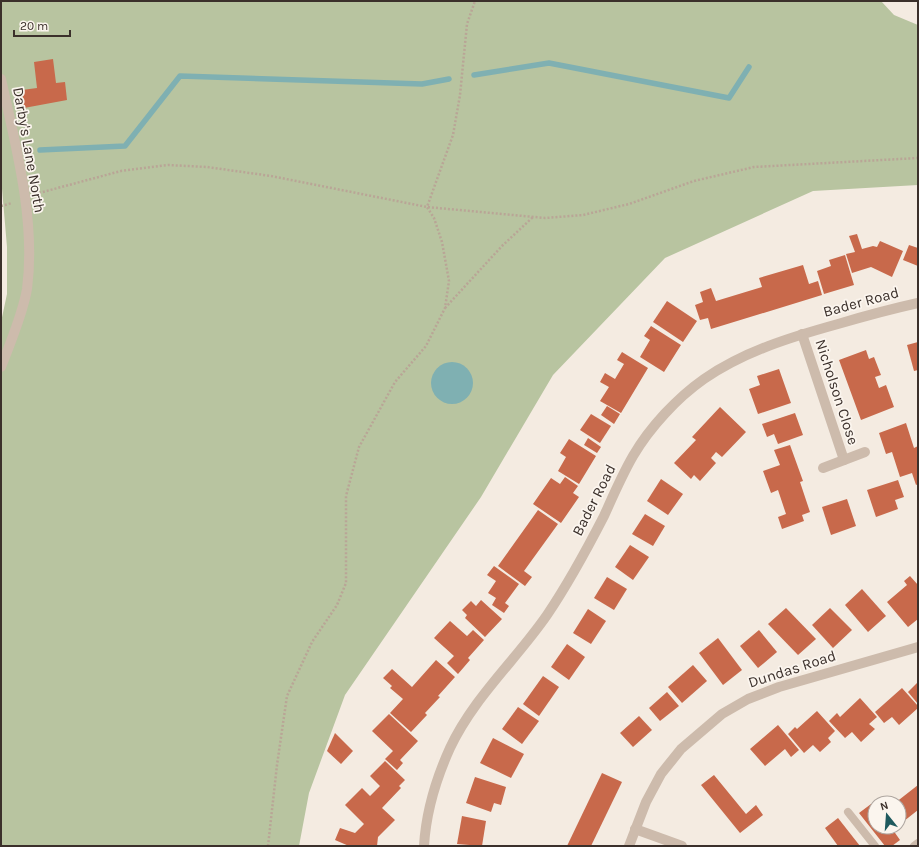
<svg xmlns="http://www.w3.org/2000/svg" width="919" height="847" viewBox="0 0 919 847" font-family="Karla,sans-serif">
<rect width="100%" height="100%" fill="#f4ebe1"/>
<polygon fill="#b8c4a0" points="1,1 881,1 894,15 918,25 918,185 813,191 665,258 553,375 481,497 345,695 309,793 299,846 1,846 1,322 7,294 7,247 1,177"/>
<circle fill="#7fb0b2" cx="452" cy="383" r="21"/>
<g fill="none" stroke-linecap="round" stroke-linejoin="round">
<g stroke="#7fb0b2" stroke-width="5.5">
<polyline points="474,75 549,63 729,98 749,67"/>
<polyline points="40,150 125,146 180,76 422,84 449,79"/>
</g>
</g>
<g fill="#c8694b">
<polygon points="53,59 56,83 65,82 67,100 24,108 22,90 37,88 34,62"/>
<polygon points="857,234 862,249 873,246 877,247 880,241 903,251 892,277 871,267 852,273 846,254 855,252 849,236"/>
<polygon points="909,245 918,248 918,266 903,260"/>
<polygon points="845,255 854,285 824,294 817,271 831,266 829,260"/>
<polygon points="803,265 809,284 818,281 822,295 711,329 708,318 700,320 695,305 703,302 700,292 711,288 716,301 762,287 759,278"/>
<polygon points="667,301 697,321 683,342 653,322"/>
<polygon points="651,326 681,345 664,372 640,357 650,340 644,336"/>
<polygon points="918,342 918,370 914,371 907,345"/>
<polygon points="866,350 869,359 874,357 881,375 875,377 879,388 886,385 894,407 861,420 839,360"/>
<polygon points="622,352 648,368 621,413 600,401 609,387 600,382 605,373 615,379 624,364 617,360"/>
<polygon points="779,369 791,403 758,414 749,389 760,385 757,376"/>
<polygon points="607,406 620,414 614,424 601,415"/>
<polygon points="720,407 746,432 722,457 716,452 711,458 716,463 700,481 694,475 691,479 674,463 696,440 692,437"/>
<polygon points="795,413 803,435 778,444 774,434 767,437 762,424"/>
<polygon points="591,414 611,426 600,443 580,430"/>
<polygon points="906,423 914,448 918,446 918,484 916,485 912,473 900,477 892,452 886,454 879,433"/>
<polygon points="588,438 601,447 597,453 584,445"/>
<polygon points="569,439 596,456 579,484 558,471 566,457 560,453"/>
<polygon points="790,445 803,481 800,482 810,512 802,515 804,521 782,529 778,517 786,514 778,490 771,493 763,471 780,465 774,450"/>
<polygon points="565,477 578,486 573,493 579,497 561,523 533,504 551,478 560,484"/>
<polygon points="661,479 683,494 668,515 647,501"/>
<polygon points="898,480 904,497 895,500 898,509 876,517 867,490"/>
<polygon points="847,499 856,526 831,535 822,507"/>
<polygon points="538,510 558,524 524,571 532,577 525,586 498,566"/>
<polygon points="645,514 665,526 653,546 632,534"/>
<polygon points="630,545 649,557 633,580 615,567"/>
<polygon points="494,566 519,584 505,603 509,606 504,613 492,605 496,598 488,593 496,581 487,575"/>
<polygon points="910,576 918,585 918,619 908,627 887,602 907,585 904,581"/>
<polygon points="607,577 627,589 614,610 594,598"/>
<polygon points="862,589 886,616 868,632 845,605"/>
<polygon points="481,600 502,619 485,637 465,618 467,615 462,610 471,601 476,606"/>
<polygon points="786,608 816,639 798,655 768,624"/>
<polygon points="830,608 852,630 833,648 812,625"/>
<polygon points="588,609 606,621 591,644 573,633"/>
<polygon points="450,621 467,636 473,630 484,640 468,658 470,660 458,674 447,663 454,656 434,638"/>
<polygon points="759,630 777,652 758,668 740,646"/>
<polygon points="718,638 742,670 723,685 699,653"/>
<polygon points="567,644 585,657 569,680 551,667"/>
<polygon points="436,660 455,677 438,696 440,697 425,713 427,715 411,732 390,713 403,699 390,688 392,686 383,678 392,669 412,687"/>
<polygon points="693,665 707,681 682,703 668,687"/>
<polygon points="543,676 559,687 539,716 523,704"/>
<polygon points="917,683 918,684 918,704 908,692"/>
<polygon points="902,688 918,706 918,708 899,725 892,717 884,723 875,712"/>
<polygon points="667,692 679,706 660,721 649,708"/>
<polygon points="860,698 877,717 869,724 875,729 861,742 852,732 845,738 829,721 837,713 840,717"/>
<polygon points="518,707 539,721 522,744 502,729"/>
<polygon points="817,711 835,731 828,738 831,742 820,752 813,745 804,753 788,734 795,727 797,729"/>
<polygon points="389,714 418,741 400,760 403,763 397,770 385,759 393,751 372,731"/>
<polygon points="639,716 652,730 633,747 620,733"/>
<polygon points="778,725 799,750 791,757 785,749 765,766 750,749"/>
<polygon points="335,733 353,751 341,764 327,751"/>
<polygon points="493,738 524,754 511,778 480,763"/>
<polygon points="385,761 405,780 399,786 401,788 382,808 395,820 378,837 377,846 349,846 335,840 340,828 355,833 364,824 345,805 362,788 370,796 380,786 370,776"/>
<polygon points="602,773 622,782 591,846 567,846"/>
<polygon points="714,775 746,814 756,805 763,815 740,833 701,785"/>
<polygon points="475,777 506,787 501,805 494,803 491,812 466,803"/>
<polygon points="918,785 918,810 899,825 899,803 895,803"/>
<polygon points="871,804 875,809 875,827 896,827 893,830 900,840 892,846 885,846 859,813"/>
<polygon points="462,816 486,821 482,846 457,844"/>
<polygon points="838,818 860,846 838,846 825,828"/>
</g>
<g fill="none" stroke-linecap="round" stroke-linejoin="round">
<g stroke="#b9a596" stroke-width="2.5" stroke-dasharray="2 2" stroke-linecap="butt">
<polyline points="39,193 121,171 168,165 207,167 271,176 427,207 545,218 583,215 629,204 694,181 754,167 918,158"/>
<polyline points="1,206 12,203"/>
<polyline points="445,308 502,246 533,217"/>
<polyline points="268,846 277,765 287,696 312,642 337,605 346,583 346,496 359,447 395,382 426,346 445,308 449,281 442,242 434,218 427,207 453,135 460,95 467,24 475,1"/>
</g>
<g stroke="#cdbbac" stroke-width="8">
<polyline points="848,812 875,846"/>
<polyline points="914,846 918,843"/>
</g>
<g stroke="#cdbbac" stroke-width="10">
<path d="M 1,79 C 16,146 36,221 27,289 C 23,313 10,344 1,367"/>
<polyline points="802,334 844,460"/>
<polyline points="823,468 865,452"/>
<polyline points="635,829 682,846"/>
<path d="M 424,846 C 426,812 436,779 450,748 C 474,697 516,660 547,615 C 568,584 587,549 604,516 C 613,496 622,475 633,456 C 650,427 677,398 704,379 C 745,351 791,337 838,324 C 865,316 891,309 918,303"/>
<polyline points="629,846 646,802 661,774 681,749 722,714 748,699 779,687 918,647"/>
</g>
</g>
<g text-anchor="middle" stroke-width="3.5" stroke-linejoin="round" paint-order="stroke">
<g font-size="15" fill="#3b302b" stroke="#fbf5ee">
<text transform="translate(29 150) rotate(80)" y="5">Darby's Lane North</text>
<text transform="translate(861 302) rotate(-15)" y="5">Bader Road</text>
<text transform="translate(837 392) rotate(72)" y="5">Nicholson Close</text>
<text transform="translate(594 500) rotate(-63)" y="5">Bader Road</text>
<text transform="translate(792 669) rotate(-18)" y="5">Dundas Road</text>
</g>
</g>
<rect width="919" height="847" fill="none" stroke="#3b302b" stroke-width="4"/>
<g transform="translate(887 815) rotate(343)"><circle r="19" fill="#fbf5ee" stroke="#aea6a0"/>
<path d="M0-3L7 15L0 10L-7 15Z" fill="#1f5a5e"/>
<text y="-6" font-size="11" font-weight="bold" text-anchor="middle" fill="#3b302b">N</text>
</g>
<path d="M14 30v6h56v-6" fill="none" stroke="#3b302b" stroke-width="2"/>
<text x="20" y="30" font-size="12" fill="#3b302b" stroke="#fbf5ee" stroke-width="3" paint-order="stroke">20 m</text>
</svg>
